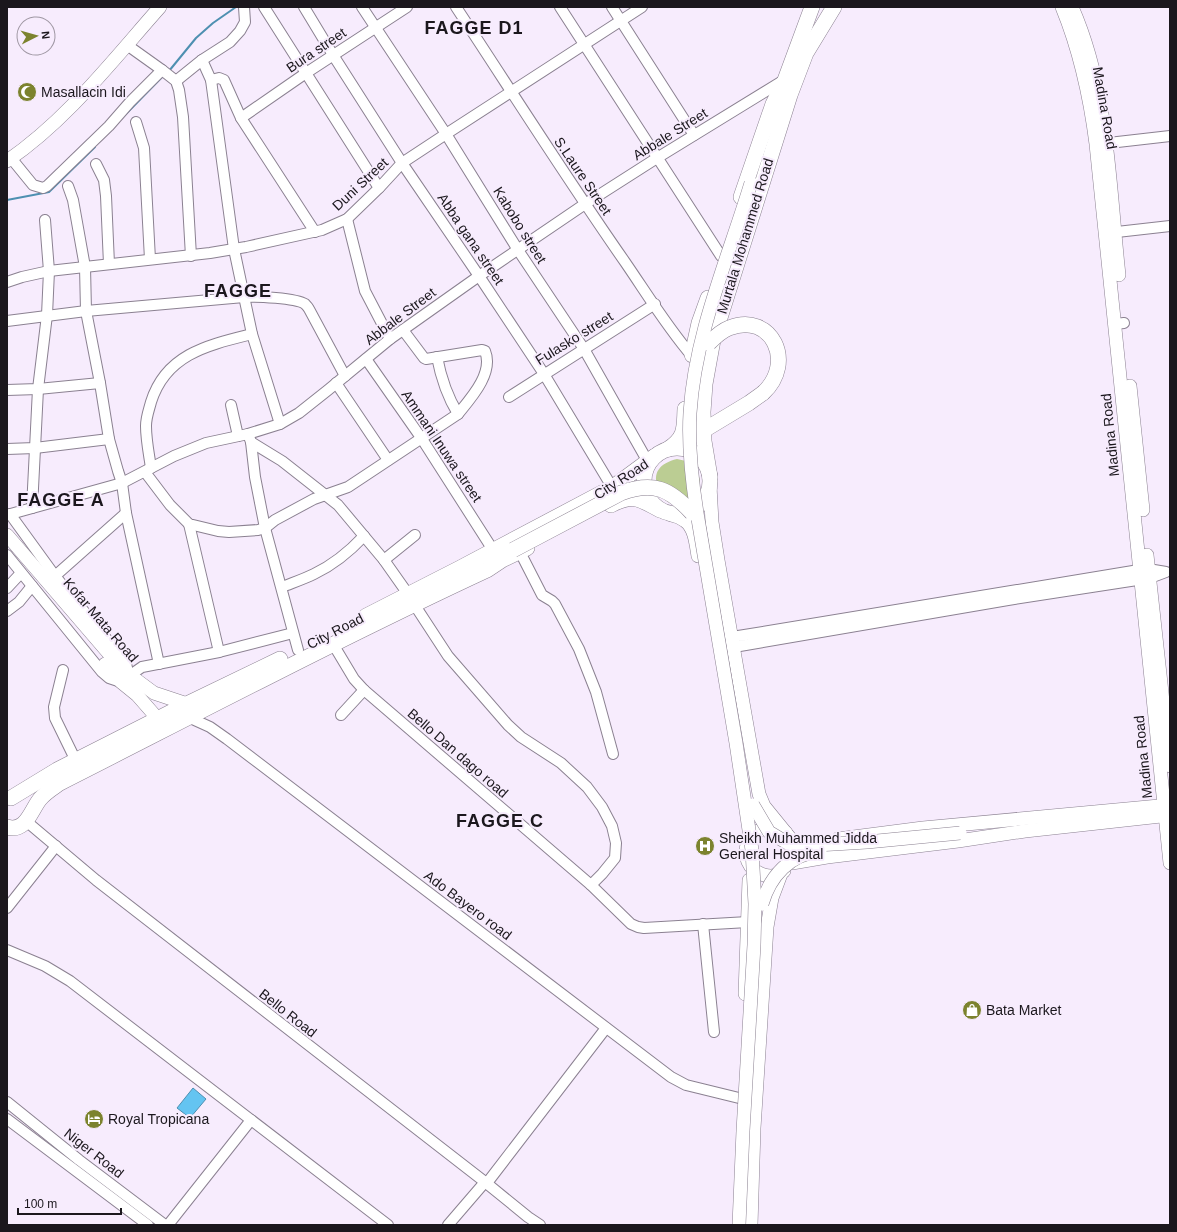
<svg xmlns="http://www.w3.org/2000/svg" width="1177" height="1232" viewBox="0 0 1177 1232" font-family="Arial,sans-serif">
<rect width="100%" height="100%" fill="#f7ecfd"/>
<path fill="#bbcd93" d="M 677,459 L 686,461 L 698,472 L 700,481 L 699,490 L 687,502 C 682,502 673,504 668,502 C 663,499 661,496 659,490 C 651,473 660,463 677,459 Z"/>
<polygon fill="#64c4f1" stroke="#4e90b1" points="193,1088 206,1099 190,1118 177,1108"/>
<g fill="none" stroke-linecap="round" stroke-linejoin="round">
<g stroke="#4e90b1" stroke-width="2">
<polyline points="169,71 196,38 213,23 236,7"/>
<polyline points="121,119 164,75"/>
<polyline points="7,200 49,192 95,147"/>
</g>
<defs>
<g id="minor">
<polyline points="264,7 379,188"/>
<polyline points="304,7 333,55 402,163 479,276 544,374 615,492"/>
<polyline points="362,7 446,134 518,250 584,349 648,462"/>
<path d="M 456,7 C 512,92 567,179 625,262 C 647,294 667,327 692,356"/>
<polyline points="560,7 721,256"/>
<polyline points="612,7 694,135"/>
<polyline points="127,45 162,70 176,81 179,90 183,117 191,256"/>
<polyline points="202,60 211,80 234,249 252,334 280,424"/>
<polyline points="211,80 219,78 224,80 241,118 315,232"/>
<polyline points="176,81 202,60 230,42 240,31 245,22 244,7"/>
<polyline points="241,118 306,73 407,7"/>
<polyline points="136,122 144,148 150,259"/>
<polyline points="1100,144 1170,136"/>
<polyline points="11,158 33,185 43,188 47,186 109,126 130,102 162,70"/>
<polyline points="96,164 104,180 106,196 109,264"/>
<polyline points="68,186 73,200 85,267 86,311 100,383 109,439 118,471 122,483 126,513 159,664"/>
<polyline points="347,219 365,291 390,339"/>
<polyline points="1108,233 1170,226"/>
<polyline points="7,282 22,277 49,271 210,253 246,247 322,230 347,219 379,188 402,163 446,134 642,7"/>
<path d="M 7,321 L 86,311 L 244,297 C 256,296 296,298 305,304 C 306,305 308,307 309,309 L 345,376"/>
<polyline points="1115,324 1124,323"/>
<path d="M 437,357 C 441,378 447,396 458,414"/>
<polyline points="366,359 422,439 493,550"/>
<polyline points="336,383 388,460"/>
<polyline points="7,390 38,389 100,383"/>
<polyline points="509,397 655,304"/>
<polyline points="231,405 238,436"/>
<polyline points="248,434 251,442 255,477 265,528 298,650"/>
<polyline points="251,442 282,461 338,505 384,560 408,594"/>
<polyline points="7,449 35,448 109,439"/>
<path d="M 151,468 C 149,454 146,440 146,426 C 146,417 149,410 151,402 C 166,354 208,345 252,334"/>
<path d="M 145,472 L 170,505 L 189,524 L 218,531 L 229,532 L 258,530 L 265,528 L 275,520 L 314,499 L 348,487 L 458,414 C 471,398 494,373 485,351 L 482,350 L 426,359 L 424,358 L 403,330"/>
<polyline points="32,508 38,389 47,315 49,271 45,220"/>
<polyline points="10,514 55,576 119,654 126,664 129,676 142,667 219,652 293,633"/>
<polyline points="7,515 122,483 174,456 206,443 248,434 280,424 299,413 328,390 390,339 479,276 585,204 657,158 784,80"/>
<polyline points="189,524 219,652"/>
<polyline points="520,552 542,595 552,601 555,604 579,649 596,692 613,754"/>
<polyline points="7,555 102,672 109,678 121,682"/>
<polyline points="384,560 415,535"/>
<polyline points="55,576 126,513"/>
<path d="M 282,587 C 292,583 304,579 314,574 C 333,565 350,551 364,536"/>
<polyline points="7,588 21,573"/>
<polyline points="414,604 448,656 508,725 521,737 561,763 587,787 602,807 612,826 616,843 615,858 602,874 591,885"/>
<polyline points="7,611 19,602 32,586"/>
<polyline points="732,637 1139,570 1148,569 1166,572 1150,578 1008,600 734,647"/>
<polyline points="333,644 354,679 364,690 591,885 631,924 638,927 644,928 748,922"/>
<polyline points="63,670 54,707 55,718 76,761"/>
<polyline points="341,715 364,690"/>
<polyline points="188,717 210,727 227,739 671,1077 686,1085 739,1098"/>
<polyline points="26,821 96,880 485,1182 528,1217 540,1225"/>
<polyline points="7,908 56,846"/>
<polyline points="703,924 714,1032"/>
<polyline points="7,950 45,966 70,981 388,1225"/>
<polyline points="7,1102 79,1160 165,1225"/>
<polyline points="7,1119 148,1225"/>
<polyline points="487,1183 606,1028"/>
<polyline points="168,1225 251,1120"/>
<polyline points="448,1225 485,1182"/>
</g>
<g id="major">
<path d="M 1062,7 C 1080,51 1090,97 1096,144 L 1170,863"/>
<path d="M 1072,7 C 1109,91 1109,185 1119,275"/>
<path d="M 7,161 C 67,120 112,61 160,7"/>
<polyline points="1130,386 1143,510"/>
<polyline points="710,486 712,522 718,560 759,794 764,806 790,838 794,851"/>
<path d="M 671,515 C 676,516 681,518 685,521 C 695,528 696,545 698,556"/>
<polyline points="7,535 123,670 154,693 187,704"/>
<polyline points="1147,555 1170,766"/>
<polyline points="105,664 121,682 137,695 158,719"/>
<polyline points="838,839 923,828 1170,805"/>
<polyline points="792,863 827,857 958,841 1025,831 1170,815"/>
<path d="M 784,871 C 778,876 771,877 764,875 C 730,865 748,812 786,833"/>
<polyline points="745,994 749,880"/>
<polyline points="751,1225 754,1128 767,927 772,898 781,874"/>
</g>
<g id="highway">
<polyline points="741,197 773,104 785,80 812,7"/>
<polyline points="692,355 699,323 708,298"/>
<polyline points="696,435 749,403 763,393"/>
<circle cx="677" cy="481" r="33"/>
<path d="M 668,449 C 686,437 684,428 685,409"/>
<polyline points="710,477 704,441 703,412 705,384 713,340 790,95 806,53 834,7"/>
<path d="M 611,505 C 634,493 639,499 660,510"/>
<polyline points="366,616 460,568 613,487 655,456"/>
<polyline points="11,798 57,770 187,704 280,659"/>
<path d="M 7,827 C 26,833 31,810 40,799 C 46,792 53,788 60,783 C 202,711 343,637 487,570 L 502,560 L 527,548"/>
</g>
</defs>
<use href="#minor" stroke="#8b8191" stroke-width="12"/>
<use href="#major" stroke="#8b8191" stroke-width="14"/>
<use href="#highway" stroke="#8b8191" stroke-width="16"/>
<use href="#minor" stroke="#fff" stroke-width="10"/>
<use href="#major" stroke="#fff" stroke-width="13"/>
<use href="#highway" stroke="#fff" stroke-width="15"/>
<defs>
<g id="major-bridge">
<polyline points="753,805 769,832 789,844 800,846 867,842 960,833"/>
<path d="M 762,904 C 770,876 790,854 820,851"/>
<path d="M 739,1225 L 743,1131 L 754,945 L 755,904 L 752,850 L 736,743 L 698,519 C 692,483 688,448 690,413 C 695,333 728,259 751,183"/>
</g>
<g id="highway-bridge">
<path d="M 709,343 C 715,337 721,331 729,328 C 772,311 796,363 763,393"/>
<path d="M 513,550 L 621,493 C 654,481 670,489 692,513"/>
</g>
</defs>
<use href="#major-bridge" stroke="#8b8191" stroke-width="14" stroke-linecap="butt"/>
<use href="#highway-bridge" stroke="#8b8191" stroke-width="16" stroke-linecap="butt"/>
<use href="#major-bridge" stroke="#fff" stroke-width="13"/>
<use href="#highway-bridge" stroke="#fff" stroke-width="15"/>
</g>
<defs>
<symbol id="mosque-disc" viewBox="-11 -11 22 22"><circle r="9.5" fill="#7c832e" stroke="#f7ecfd"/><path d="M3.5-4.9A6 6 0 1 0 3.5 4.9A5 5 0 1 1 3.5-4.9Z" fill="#fff"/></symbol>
<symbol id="hospital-disc" viewBox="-11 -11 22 22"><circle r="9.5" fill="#7c832e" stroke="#f7ecfd"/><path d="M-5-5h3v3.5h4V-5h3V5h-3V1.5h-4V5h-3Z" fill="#fff"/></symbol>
<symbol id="shop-disc" viewBox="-11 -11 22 22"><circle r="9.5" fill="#7c832e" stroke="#f7ecfd"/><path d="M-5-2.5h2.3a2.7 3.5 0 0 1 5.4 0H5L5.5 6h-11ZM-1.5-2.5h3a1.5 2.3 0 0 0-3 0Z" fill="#fff"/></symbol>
<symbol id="hotel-disc" viewBox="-11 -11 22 22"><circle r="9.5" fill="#7c832e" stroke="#f7ecfd"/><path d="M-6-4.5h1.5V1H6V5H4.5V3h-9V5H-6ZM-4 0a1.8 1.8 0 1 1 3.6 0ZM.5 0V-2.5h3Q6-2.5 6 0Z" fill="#fff"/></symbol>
</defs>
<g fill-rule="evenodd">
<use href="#mosque-disc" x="16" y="81" width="22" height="22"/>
<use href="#hospital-disc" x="694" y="835" width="22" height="22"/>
<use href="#shop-disc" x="961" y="999" width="22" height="22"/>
<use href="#hotel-disc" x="83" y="1108" width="22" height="22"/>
</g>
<g text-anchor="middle" stroke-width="4" stroke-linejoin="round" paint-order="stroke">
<g font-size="14" fill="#1b171d" stroke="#f7ecfd">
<text transform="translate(316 50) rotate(-34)" y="5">Bura street</text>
<text transform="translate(1105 108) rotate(80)" y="5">Madina Road</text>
<text transform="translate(670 134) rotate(-32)" y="5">Abbale Street</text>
<text transform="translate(583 176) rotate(56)" y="5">S.Laure Street</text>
<text transform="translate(360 184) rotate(-43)" y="5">Duni Street</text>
<text transform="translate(520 225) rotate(58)" y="5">Kabobo street</text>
<text transform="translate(745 236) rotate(-73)" y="5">Murtala Mohammed Road</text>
<text transform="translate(471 239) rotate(56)" y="5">Abba gana street</text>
<text transform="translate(400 316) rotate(-37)" y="5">Abbale Street</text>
<text transform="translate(574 338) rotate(-32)" y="5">Fulasko street</text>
<text transform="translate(1110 435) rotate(-96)" y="5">Madina Road</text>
<text transform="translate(442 446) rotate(56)" y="5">Ammani Inuwa street</text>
<text transform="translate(621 479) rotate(-33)" y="5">City Road</text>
<text transform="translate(101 620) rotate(49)" y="5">Kofar Mata Road</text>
<text transform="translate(335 631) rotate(-27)" y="5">City Road</text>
<text transform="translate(458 753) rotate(41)" y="5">Bello Dan dago road</text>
<text transform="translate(1143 757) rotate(-96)" y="5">Madina Road</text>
<text transform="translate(468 905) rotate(37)" y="5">Ado Bayero road</text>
<text transform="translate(288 1013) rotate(38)" y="5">Bello Road</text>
<text transform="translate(94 1153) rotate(38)" y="5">Niger Road</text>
</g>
<g font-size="14" fill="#1b171d" stroke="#f7ecfd" text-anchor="start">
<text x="41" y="97">Masallacin Idi</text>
<text x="719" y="843">Sheikh Muhammed Jidda<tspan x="719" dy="16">General Hospital</tspan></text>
<text x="986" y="1015">Bata Market</text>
<text x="108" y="1124">Royal Tropicana</text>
</g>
<g font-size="18" font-weight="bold" letter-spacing="1" fill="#1b171d" stroke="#f7ecfd">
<text x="474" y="34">FAGGE D1</text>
<text x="238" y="297">FAGGE</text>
<text x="61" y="506">FAGGE A</text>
<text x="500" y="827">FAGGE C</text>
</g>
</g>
<rect width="1177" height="1232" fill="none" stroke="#1b171d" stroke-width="16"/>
<g transform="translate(36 36) rotate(84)"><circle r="19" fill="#f7ecfd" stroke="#9f97a3"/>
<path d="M0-3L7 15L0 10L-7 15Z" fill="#7c832e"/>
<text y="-6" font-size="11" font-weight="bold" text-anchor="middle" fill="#1b171d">N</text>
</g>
<path d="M18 1208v6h103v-6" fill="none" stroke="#1b171d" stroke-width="2"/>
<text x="24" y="1208" font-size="12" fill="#1b171d" stroke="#f7ecfd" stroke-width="3" paint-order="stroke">100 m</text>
</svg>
